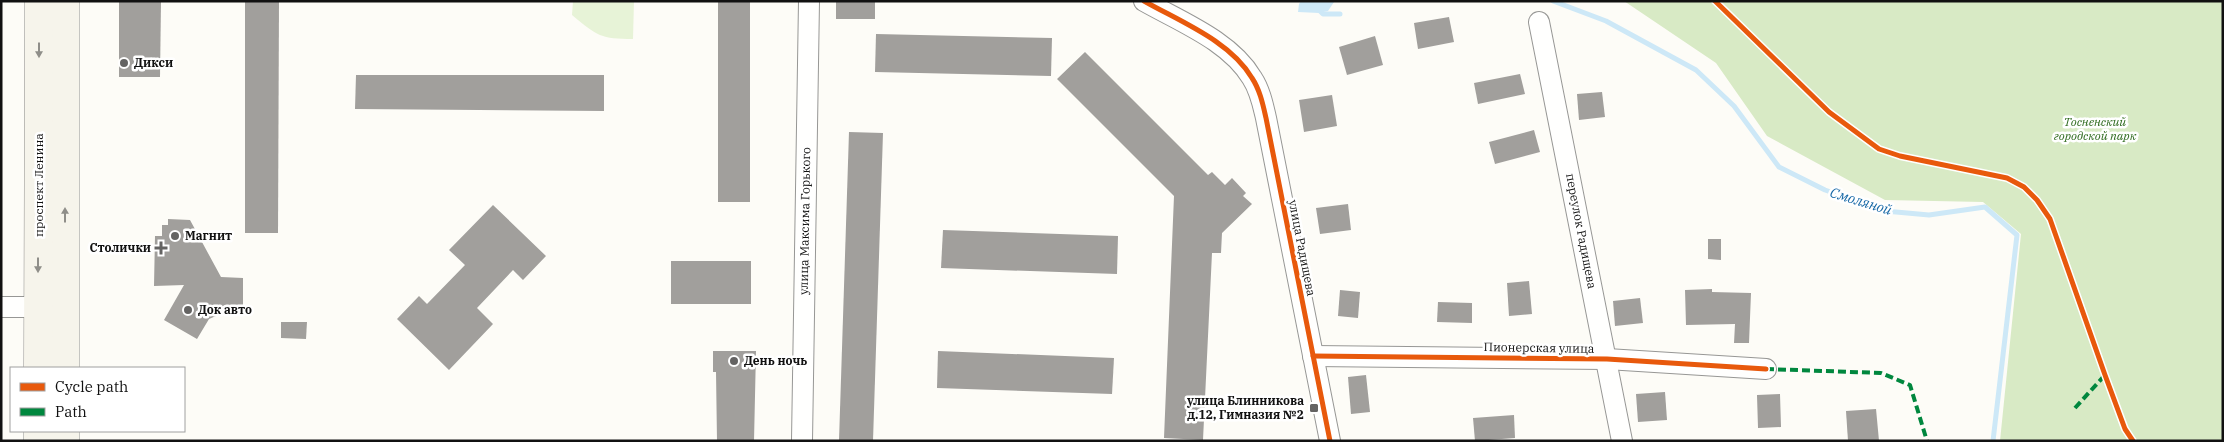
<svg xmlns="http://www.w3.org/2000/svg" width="2224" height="442" viewBox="0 0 2224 442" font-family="'IBM Plex Serif',serif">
<rect width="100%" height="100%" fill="#fdfcf7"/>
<path fill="#e7f3d7" d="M 573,1 L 634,1 L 633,39 C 601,39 597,36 572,15 Z"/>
<polygon fill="#d8eac5" points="1624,1 2223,1 2223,441 2000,441 2021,234 1983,202 1885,200 1767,136 1716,63"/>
<polygon fill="#cde8f7" points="1301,1 1333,1 1334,2 1328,11 1319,13 1298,12 1299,4"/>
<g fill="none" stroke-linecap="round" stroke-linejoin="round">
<g stroke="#cde8f7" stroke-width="5">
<polyline points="1310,1 1323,14 1340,14"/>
<polyline points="1553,1 1606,21 1696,70 1734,106 1779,167 1825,190 1885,211 1929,215 1985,207 2017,235 1993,441"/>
</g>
</g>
<g fill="#a19f9c">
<polygon points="119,1 161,1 160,77 119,77"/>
<polygon points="245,1 279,1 278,233 245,233"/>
<rect x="718" y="1" width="32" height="201"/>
<rect x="836" y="1" width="39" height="18"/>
<polygon points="1449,17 1454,42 1418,49 1414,23"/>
<polygon points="876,34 1052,38 1051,76 875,72"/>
<polygon points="1375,36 1383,65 1347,75 1339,47"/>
<polygon points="1085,52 1208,175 1212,172 1225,185 1232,178 1246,193 1243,196 1252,204 1222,233 1221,253 1212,253 1203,440 1164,438 1174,196 1057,79"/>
<polygon points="1520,74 1525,94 1478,104 1474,83"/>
<polygon points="356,75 604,75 604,111 355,109"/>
<polygon points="1602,92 1605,117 1579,120 1577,94"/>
<polygon points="1332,95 1337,126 1304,132 1299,100"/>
<polygon points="1534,130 1540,152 1495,164 1489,142"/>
<polygon points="849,132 883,133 873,441 839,441"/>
<polygon points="1348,204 1351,230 1320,234 1316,208"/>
<polygon points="493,205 546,256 523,280 513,270 477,308 493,324 449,370 397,319 419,296 427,304 465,265 449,250"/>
<polygon points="168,219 190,220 221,277 243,278 243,314 223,313 209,319 197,339 164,320 184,285 154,286 155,236 162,236 162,225 168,225"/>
<polygon points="943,230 1118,236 1117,274 941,268"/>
<polygon points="1708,239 1721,239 1721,260 1708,259"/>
<rect x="671" y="261" width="80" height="43"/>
<polygon points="1529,281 1532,314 1509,316 1507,283"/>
<polygon points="1712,289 1712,292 1751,293 1749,343 1734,343 1735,324 1686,325 1685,290"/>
<polygon points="1340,290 1360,292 1358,318 1338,316"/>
<polygon points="1640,298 1643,323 1615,326 1613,301"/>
<polygon points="1438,302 1472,303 1472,323 1437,322"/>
<polygon points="281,322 307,322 306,339 281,338"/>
<polygon points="713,351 756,351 754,441 717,441 716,372 713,372"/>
<polygon points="938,351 1114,358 1112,394 937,388"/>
<polygon points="1366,375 1370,412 1351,414 1348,377"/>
<polygon points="1665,392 1667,420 1638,422 1636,394"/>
<polygon points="1780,394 1781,427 1758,428 1757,395"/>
<polygon points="1876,409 1879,441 1848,441 1846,411"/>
<polygon points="1514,415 1515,438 1475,441 1473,418"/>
</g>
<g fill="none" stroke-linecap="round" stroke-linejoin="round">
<defs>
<g id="street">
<path d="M 1144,1 C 1181,22 1230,41 1252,78 C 1260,90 1263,105 1266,118 L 1330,441"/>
<polyline points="1539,22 1622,441"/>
<polyline points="1,307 52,307"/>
<polyline points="1313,356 1607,359 1766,369"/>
<polyline points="802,441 809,1"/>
</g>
<g id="secondary">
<polyline points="65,1 65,368"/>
<polyline points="38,368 39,1"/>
<polyline points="38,441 38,431"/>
<polyline points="65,441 65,431"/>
</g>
</defs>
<use href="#street" stroke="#979795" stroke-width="22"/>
<use href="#secondary" stroke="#8e8d8b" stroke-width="29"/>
<use href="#street" stroke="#fffffe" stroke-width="20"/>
<use href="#secondary" stroke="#f6f4eb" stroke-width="28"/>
<g stroke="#00873e" stroke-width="4" stroke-dasharray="8 4" stroke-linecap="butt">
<polyline points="1766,369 1881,373 1910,385 1927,441"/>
<polyline points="2075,408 2105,375"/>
</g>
<defs>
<g id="cycleway">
<path d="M 1144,1 C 1181,22 1230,41 1252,78 C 1260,90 1263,105 1266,118 L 1330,441"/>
<polyline points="1715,1 1829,112 1879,149 1900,156 2007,178 2024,187 2037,200 2050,219 2105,375 2125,429 2133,441"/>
<polyline points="1313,356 1607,359 1766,369"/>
</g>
</defs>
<use href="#cycleway" stroke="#fff" stroke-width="8"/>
<use href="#cycleway" stroke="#e8590c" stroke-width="5"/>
</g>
<defs><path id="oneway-solid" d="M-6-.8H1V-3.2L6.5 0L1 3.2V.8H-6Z" transform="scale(1.25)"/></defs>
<g fill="#8f8e89">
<use href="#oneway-solid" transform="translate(39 50) rotate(90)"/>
<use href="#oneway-solid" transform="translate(65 215) rotate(-90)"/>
<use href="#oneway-solid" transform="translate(38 265) rotate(90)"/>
</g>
<g fill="#646362" stroke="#fff" stroke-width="2">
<circle cx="124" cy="63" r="5"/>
<circle cx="175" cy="236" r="5"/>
<path d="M158.5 240.5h5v5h5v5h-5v5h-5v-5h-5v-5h5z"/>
<circle cx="188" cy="310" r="5"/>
<circle cx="734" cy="361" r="5"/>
<rect x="1309" y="403" width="10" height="10" rx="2.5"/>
</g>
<g text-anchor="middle" stroke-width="5" stroke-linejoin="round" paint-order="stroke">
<g font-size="12" font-weight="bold" fill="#111" stroke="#fff" text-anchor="start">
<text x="134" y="67">Дикси</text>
<text x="185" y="240">Магнит</text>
<text x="151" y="252" text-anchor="end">Столички</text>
<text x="198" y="314">Док авто</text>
<text x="744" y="365">День ночь</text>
<text x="1304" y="405" text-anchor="end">улица Блинникова<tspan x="1304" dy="14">д.12, Гимназия №2</tspan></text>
</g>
<g font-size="12" font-style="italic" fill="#2f6b1f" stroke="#fff">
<text x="2095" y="126">Тосненский<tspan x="2095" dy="14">городской парк</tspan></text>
</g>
<g font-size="12" fill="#111" stroke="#fff">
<text transform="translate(39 185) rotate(-90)" y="4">проспект Ленина</text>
<text transform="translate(805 221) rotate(-89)" y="4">улица Максима Горького</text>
<text transform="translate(1581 231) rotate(79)" y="4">переулок Радищева</text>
<text transform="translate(1302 248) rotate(79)" y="4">улица Радищева</text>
<text transform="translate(1539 348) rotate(1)" y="4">Пионерская улица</text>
</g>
<g font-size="14" font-style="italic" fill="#1768a6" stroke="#fff">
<text transform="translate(1861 201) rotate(17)" y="5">Смоляной</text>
</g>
</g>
<rect width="2224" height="442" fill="none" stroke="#111111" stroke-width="5"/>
<rect x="10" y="367" width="175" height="65" fill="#ffffff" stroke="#a0a0a0"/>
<rect x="20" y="383" width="25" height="8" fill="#e8590c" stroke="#a0a0a0"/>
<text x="55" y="392" font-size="15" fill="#111111">Cycle path</text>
<rect x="20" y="408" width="25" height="8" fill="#00873e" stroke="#a0a0a0"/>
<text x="55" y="417" font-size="15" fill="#111111">Path</text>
</svg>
